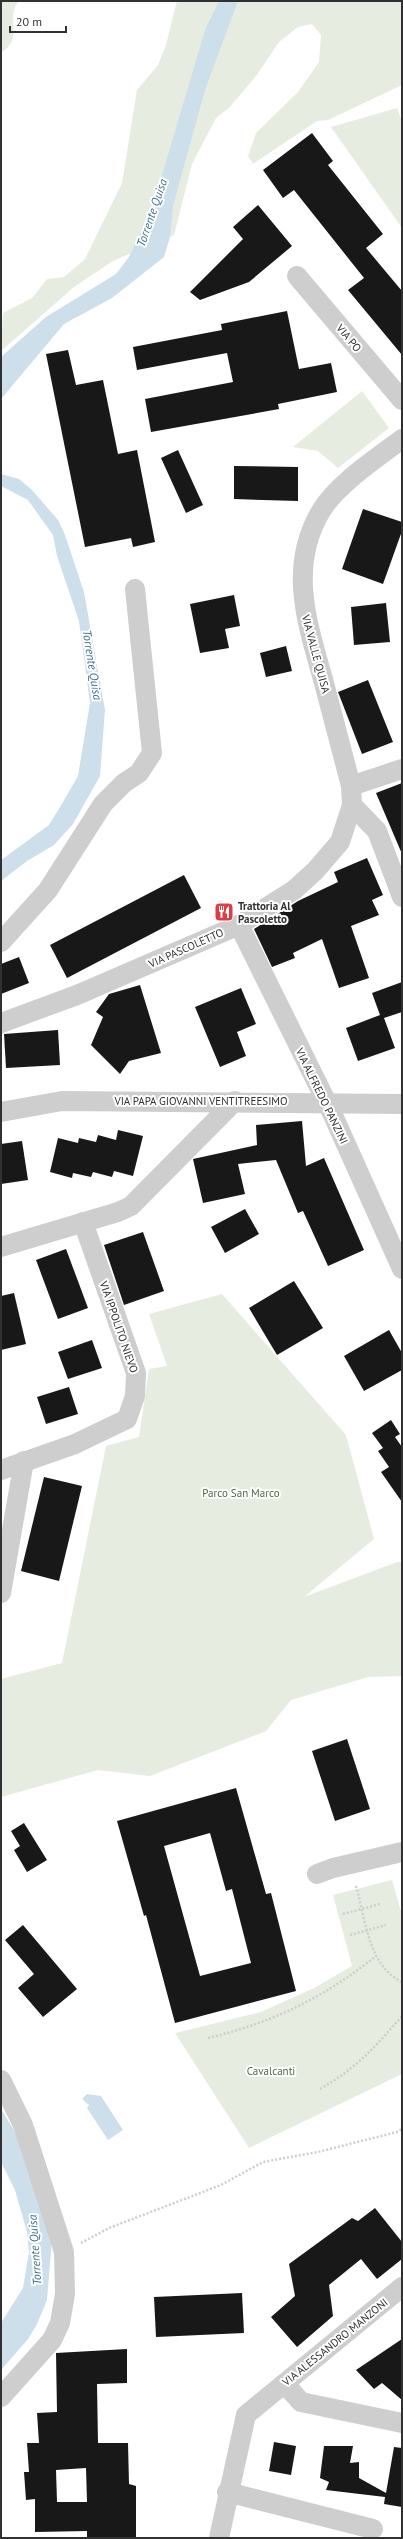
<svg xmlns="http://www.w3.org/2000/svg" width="403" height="2539" viewBox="0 0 403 2539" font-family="'PT Sans',sans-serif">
<rect width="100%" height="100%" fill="#fff"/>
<g fill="#e6ede0">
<path d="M 1,1 L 19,1 C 5,15 24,42 1,52 Z"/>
<polygon points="177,1 402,1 402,85 328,120 317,121 253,164 248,156 256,133 298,92 319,62 321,35 312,24 298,27 279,42 256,76 229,108 216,118 192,164 174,235 113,261 74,287 1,351 3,313 32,298 47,279 64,277 85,259 122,183 137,90 158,65 166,45"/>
<polygon points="397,108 402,122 402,228 331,127"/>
<polygon points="362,391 389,428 338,468 318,451 293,447"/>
<polygon points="222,1294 346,1435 374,1539 304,1597 397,1562 402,1562 402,1676 368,1677 291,1700 266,1731 150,1776 98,1770 1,1797 1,1679 62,1663 106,1446 139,1437 149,1369 167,1366 149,1314"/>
<polygon points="392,1880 402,1915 402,2074 249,2148 175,2033 261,2012 314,1988 352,1966 333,1895"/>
</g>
<g fill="#cddfeb">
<polygon points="219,1 238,1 205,90 173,206 170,237 164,257 112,298 64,324 1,399 1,357 46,317 116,274 129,257 152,209 205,30"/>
<polygon points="1,474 19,479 32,490 58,520 65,535 84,592 105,710 100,776 73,824 54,845 27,861 1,881 1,860 49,825 63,802 78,776 90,703 79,621 57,556 53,535 28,500 1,486"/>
<polygon points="87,2094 101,2096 123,2130 108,2140 87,2108 89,2105 82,2099"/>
<polygon points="1,2109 14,2130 53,2227 47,2300 37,2324 28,2339 1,2370 1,2323 23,2288 29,2252 27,2232 15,2190 1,2162"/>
</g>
<g fill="#181818" fill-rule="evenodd">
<polygon points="312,133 333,161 328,165 383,234 366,248 402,291 402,355 348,290 364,278 294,190 283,198 263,170"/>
<polygon points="258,205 292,246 249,282 200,300 190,292 243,239 233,227"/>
<polygon points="287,311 299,369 331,363 337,392 278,404 279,409 151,432 145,399 233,382 227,353 137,370 133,347 222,330 221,324"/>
<polygon points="68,350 76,385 103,380 118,454 137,450 155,542 133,547 131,538 85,547 46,354"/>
<polygon points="178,450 203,505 186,513 161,458"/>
<polygon points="234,466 298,467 298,501 234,499"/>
<polygon points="363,509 402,522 402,531 383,584 342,569"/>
<polygon points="234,595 240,626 225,629 229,648 200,653 190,604"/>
<polygon points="386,603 390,642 354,645 351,607"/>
<polygon points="286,646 292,671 266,677 260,653"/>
<polygon points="368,680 393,742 362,754 338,692"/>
<polygon points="402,783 402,854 376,793"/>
<polygon points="367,858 383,895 372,900 379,915 351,926 369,978 339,988 322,939 293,953 295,958 272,967 254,929 298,901 338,882 334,872"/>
<polygon points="184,875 201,908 67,978 50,945"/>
<polygon points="19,957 29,983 1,994 1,964"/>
<polygon points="402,982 402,1012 384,1018 395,1048 358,1061 346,1028 380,1015 372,993"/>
<polygon points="140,985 161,1053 129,1061 120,1074 91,1045 103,1017 96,1012 109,994"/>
<polygon points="241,988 256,1024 237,1032 246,1056 220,1067 195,1007"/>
<polygon points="58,1030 60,1065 6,1068 4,1034"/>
<polygon points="302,1121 306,1166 324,1158 364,1250 328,1266 303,1211 298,1213 276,1160 238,1164 245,1194 203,1203 193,1159 257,1145 256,1125"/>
<polygon points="118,1130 143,1136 133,1176 114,1171 112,1177 93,1172 91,1177 73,1173 72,1178 50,1172 58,1138 78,1143 79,1138 96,1142 98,1135 116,1140"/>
<polygon points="22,1141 28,1180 1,1184 1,1144"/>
<polygon points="245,1209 259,1234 225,1253 211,1227"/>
<polygon points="143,1232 164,1291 124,1305 104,1245"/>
<polygon points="66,1249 88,1308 58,1319 36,1260"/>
<polygon points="294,1281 323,1328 277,1355 249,1308"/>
<polygon points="14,1293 26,1344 1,1350 1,1296"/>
<polygon points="389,1330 402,1353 402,1370 364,1391 344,1356"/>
<polygon points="92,1340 102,1368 68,1379 58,1352"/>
<polygon points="69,1387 78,1414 46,1424 37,1397"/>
<polygon points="391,1420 400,1434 395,1437 402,1447 402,1502 381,1472 389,1467 378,1451 383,1448 372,1433"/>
<polygon points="44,1477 82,1486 59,1581 21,1571"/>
<polygon points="347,1739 370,1809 335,1821 312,1751"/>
<path d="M 236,1788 L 266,1894 L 271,1893 L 296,1991 L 175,2023 L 146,1915 L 144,1916 L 117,1821 ZM 210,1833 L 226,1891 L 232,1889 L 251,1963 L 200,1976 L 164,1846 Z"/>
<polygon points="24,1823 47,1860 27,1872 14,1850 20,1846 11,1831"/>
<polygon points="23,1925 77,1989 43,2017 18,1988 34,1974 5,1940"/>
<polygon points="375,2208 402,2242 402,2259 377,2279 361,2259 329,2285 333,2316 297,2347 271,2317 295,2296 289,2264 352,2218 358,2221"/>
<polygon points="242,2293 244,2333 156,2337 154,2297"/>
<polygon points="402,2339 402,2400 382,2383 374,2389 356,2370"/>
<path d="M 127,2349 L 127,2383 L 97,2384 L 98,2443 L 128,2443 L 129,2484 L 136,2486 L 136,2538 L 87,2538 L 87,2531 L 35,2532 L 35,2499 L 26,2500 L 24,2472 L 29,2472 L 27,2443 L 39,2443 L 37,2413 L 57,2412 L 56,2353 ZM 86,2468 L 87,2502 L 57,2502 L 56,2470 Z"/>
<polygon points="274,2442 296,2446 291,2475 269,2471"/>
<polygon points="324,2446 353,2446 350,2463 359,2462 359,2478 386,2493 394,2447 402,2448 402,2507 384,2504 385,2497 326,2490 329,2482 320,2478"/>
</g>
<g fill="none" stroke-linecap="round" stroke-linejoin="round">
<g stroke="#cecece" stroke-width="2.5" stroke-dasharray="2 2" stroke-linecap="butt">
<path d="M 356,1886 C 365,1917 368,1966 402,1982"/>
<polyline points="343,1914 380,1904"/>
<polyline points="350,1935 386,1925"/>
<path d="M 208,2038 C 272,2023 325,1997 376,1956"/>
<path d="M 320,2089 C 357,2068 374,2048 402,2016"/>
<polyline points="81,2243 109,2228 221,2185 263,2162 318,2152 397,2132 402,2129"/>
</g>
<g stroke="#cecece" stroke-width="20">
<polyline points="297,276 402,400"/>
<polyline points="351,786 402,769"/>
<polyline points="352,805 377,831 402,897"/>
<polyline points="239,925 332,1113 402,1269"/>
<polyline points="1,942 48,890 103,804 124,783 139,773 152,753 135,589"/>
<path d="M 1,1023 L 77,995 L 239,925 L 294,890 L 315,871 L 340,842 L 352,805 L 351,786 C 342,752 333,717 324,683 C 308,625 287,568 321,511 C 337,484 377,458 402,439"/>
<polyline points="1,1112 62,1101 402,1104"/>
<polyline points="1,1247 118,1212 131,1206 235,1101"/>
<polyline points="1,1470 75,1444 127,1419 135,1396 136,1373 83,1222"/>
<polyline points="1,1593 24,1461"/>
<polyline points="317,1874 333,1868 402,1852"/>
<polyline points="1,2080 23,2125 64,2252 65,2294 60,2323 52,2340 1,2397"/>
<polyline points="285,2384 301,2402 402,2423"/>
<polyline points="227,2492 373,2529"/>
<polyline points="219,2538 246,2415 402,2287"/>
</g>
</g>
<defs>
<symbol id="restaurant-square" viewBox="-11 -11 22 22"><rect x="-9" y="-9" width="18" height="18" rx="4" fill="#de3c46" stroke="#fff"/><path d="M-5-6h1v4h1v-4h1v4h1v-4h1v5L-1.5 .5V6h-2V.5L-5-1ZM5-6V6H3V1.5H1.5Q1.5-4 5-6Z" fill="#fff"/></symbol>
</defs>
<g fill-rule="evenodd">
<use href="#restaurant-square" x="213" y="901" width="22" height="22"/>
</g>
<g text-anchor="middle" stroke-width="4" stroke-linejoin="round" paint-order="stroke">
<g font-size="11" fill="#313131" stroke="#fff">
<text transform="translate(349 338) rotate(50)" y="4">VIA PO</text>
<text transform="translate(316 654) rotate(75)" y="4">VIA VALLE QUISA</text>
<text transform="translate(186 948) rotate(-24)" y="4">VIA PASCOLETTO</text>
<text transform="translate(322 1096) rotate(64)" y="4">VIA ALFREDO PANZINI</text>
<text x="201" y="1105">VIA PAPA GIOVANNI VENTITREESIMO</text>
<text transform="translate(119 1327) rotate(71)" y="4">VIA IPPOLITO NIEVO</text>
<text transform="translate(335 2342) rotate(-39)" y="4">VIA ALESSANDRO MANZONI</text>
</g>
<g font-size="11" font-weight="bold" fill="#313131" stroke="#fff" text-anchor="start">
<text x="238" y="910">Trattoria Al<tspan x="238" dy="13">Pascoletto</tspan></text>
</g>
<g font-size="11" fill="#536b3f" stroke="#fff">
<text x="241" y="1497">Parco San Marco</text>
<text x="271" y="2075">Cavalcanti</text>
</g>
<g font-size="12" font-style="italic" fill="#417090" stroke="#fff">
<text transform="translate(152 213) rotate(-71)" y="4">Torrente Quisa</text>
<text transform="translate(92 665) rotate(81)" y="4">Torrente Quisa</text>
<text transform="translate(35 2250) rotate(-94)" y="4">Torrente Quisa</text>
</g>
</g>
<rect width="403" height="2539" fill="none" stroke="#313131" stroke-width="4"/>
<path d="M10 26v6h56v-6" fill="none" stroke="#313131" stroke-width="2"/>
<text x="16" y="26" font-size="12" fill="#313131" stroke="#ffffff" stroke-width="3" paint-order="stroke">20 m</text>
</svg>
